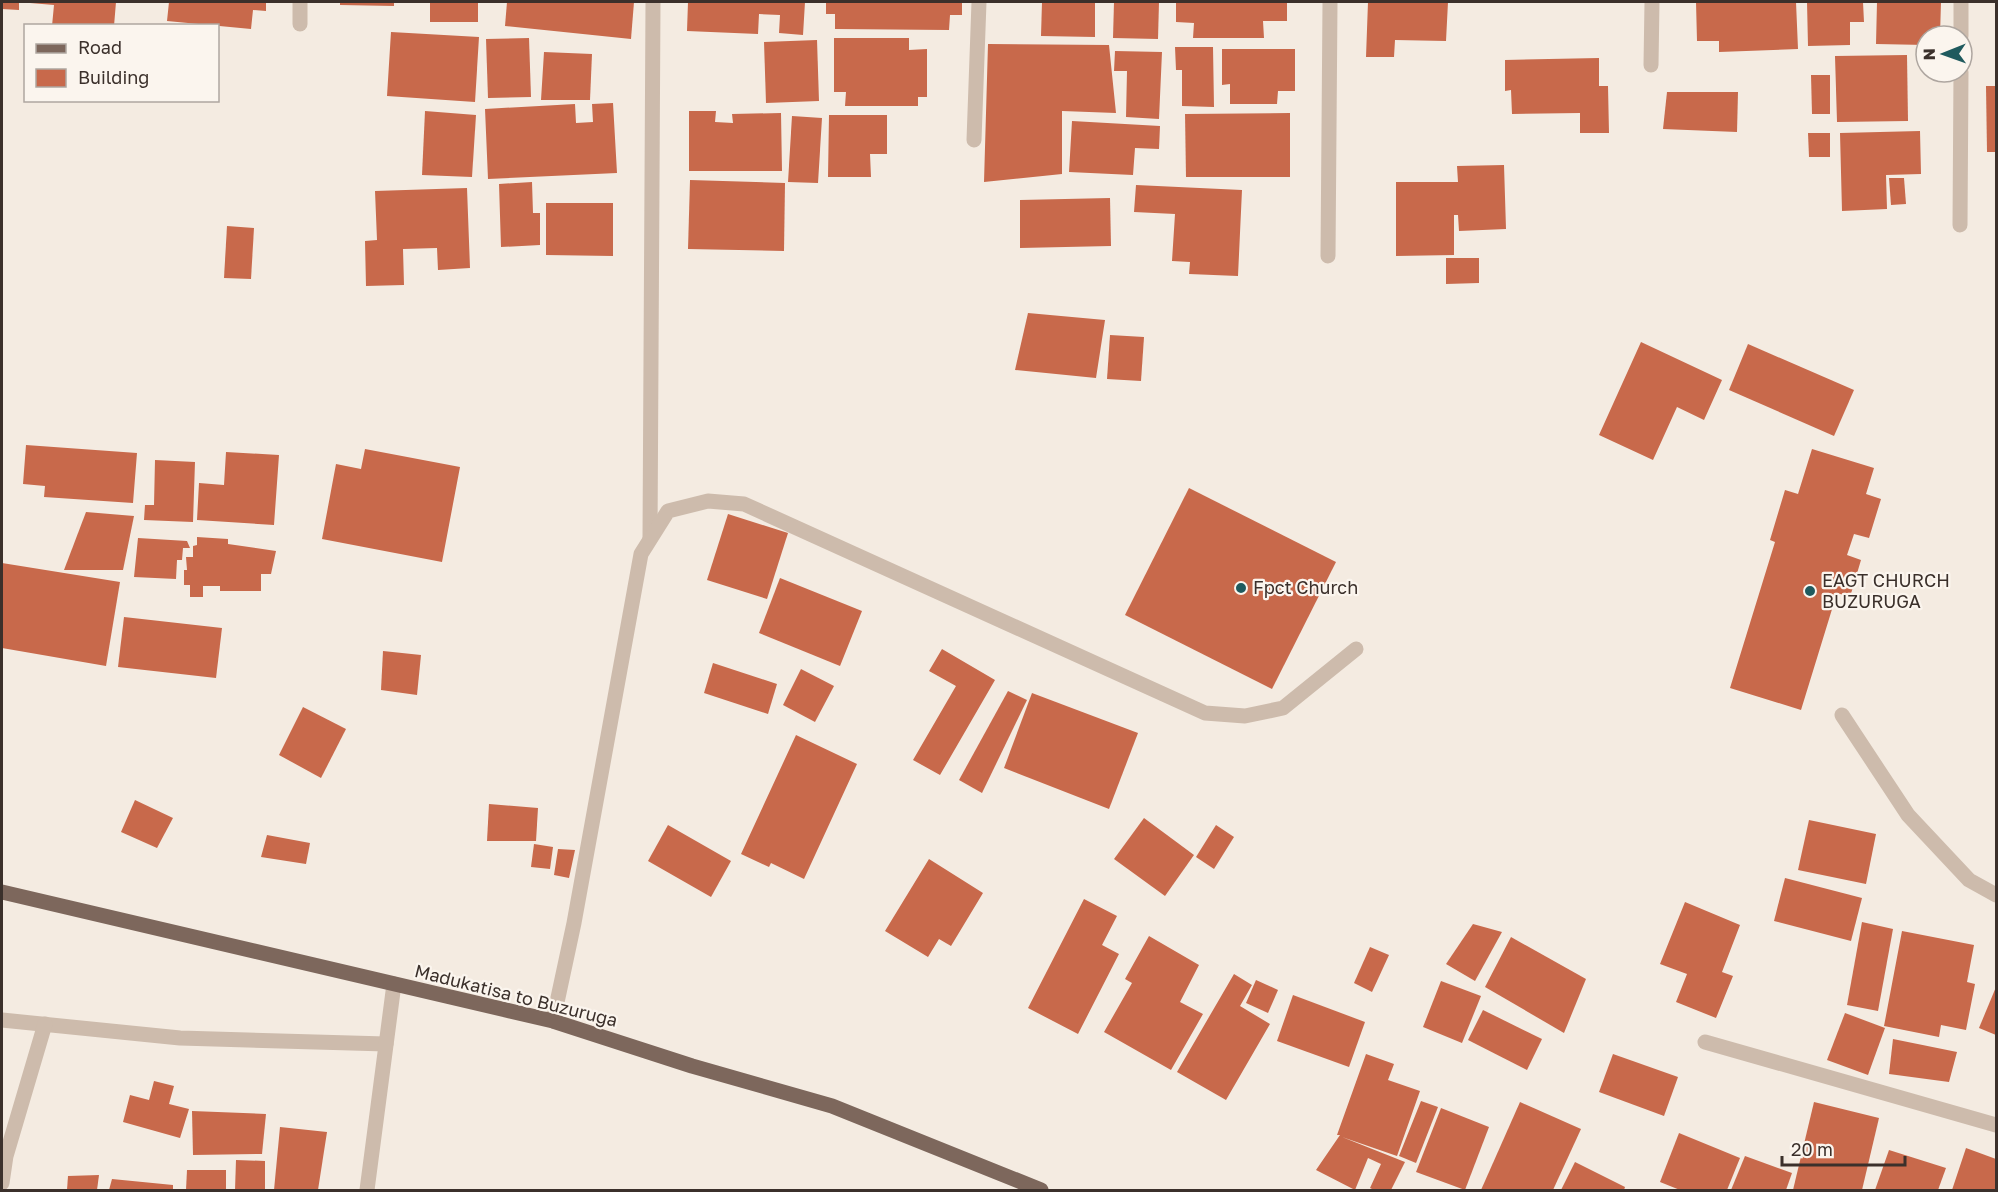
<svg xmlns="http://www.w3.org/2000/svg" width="1998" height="1192" viewBox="0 0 1998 1192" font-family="'Golos Text',sans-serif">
<rect width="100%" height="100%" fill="#f4ebe1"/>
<g fill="#c8694b">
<polygon points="2,2 19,2 19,10 2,9"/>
<polygon points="30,2 116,2 114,26 52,26 54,5 30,3"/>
<polygon points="169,2 266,2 266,11 253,10 251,29 167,21"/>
<polygon points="340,2 394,2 394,6 340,5"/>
<rect x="430" y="2" width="48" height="20"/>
<polygon points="507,2 634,2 631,39 505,26"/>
<polygon points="688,2 805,2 803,35 779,33 780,15 759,14 758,34 687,31"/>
<polygon points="826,2 962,2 962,15 950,15 949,30 835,29 835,14 826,14"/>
<polygon points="1042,2 1095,2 1095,37 1041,36"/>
<polygon points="1114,2 1159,2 1158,39 1113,38"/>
<polygon points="1176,2 1287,2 1287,21 1263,21 1264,38 1193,38 1194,23 1176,22"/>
<polygon points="1368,2 1448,2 1446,41 1395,40 1394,57 1366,57"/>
<polygon points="1696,2 1796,2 1798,49 1719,52 1719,41 1697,41"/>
<polygon points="1807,2 1863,2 1864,22 1850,22 1850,45 1808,46"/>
<polygon points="1877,2 1941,2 1940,36 1926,36 1926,45 1876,44"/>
<polygon points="391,32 479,37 475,102 387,96"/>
<polygon points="529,38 531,97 488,98 486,39"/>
<polygon points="834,38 909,38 909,50 927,49 927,97 918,97 918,106 845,106 846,92 834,92"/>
<polygon points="817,40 819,101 766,103 764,42"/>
<polygon points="988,44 1109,45 1116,113 1062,111 1062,174 984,182"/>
<polygon points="1175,47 1213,47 1214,107 1182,106 1182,70 1176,70"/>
<polygon points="1222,49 1295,49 1295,91 1278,91 1277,104 1230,104 1230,84 1222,85"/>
<polygon points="1115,51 1162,52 1159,119 1126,117 1127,71 1114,71"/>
<polygon points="544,52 592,54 590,100 541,100"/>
<polygon points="1907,55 1908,121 1837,122 1835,56"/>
<polygon points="1599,58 1599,86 1608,86 1609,133 1580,133 1580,113 1512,114 1511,90 1505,91 1505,60"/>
<polygon points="1811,75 1830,75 1830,114 1812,114"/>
<polygon points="1986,86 1996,86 1996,152 1987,152"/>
<polygon points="1667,92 1738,92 1737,132 1663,129"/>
<polygon points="613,103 617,173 488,179 485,109 575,104 576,123 593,122 592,104"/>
<polygon points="425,111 476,115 472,177 422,175"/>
<polygon points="689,111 716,111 715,122 733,123 732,114 781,113 782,171 689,171"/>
<polygon points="1290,113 1290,177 1186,177 1185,114"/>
<polygon points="829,115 887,115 887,154 870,154 871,177 828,177"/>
<polygon points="792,116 822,118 818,183 788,182"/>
<polygon points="1072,121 1160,126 1159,149 1135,148 1133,175 1069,172"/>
<polygon points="1920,131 1921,174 1886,175 1887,209 1842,211 1840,133"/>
<polygon points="1808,133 1830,133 1830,157 1809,157"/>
<polygon points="1504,165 1506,229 1459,231 1458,215 1454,215 1454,255 1396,256 1396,182 1458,182 1457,166"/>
<polygon points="1889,178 1904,178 1906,204 1891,205"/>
<polygon points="690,180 785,183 784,251 688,249"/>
<polygon points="532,182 533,213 540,213 540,245 501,247 499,184"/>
<polygon points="1136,185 1242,190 1238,276 1189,274 1190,262 1172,261 1175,214 1134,212"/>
<polygon points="467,188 470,268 438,270 437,248 403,249 404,285 366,286 365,241 377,240 375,191"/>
<polygon points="1110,198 1111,246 1020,248 1020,200"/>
<polygon points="546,203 613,203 613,256 546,255"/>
<polygon points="227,226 254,228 251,279 224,278"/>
<polygon points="1446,258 1479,258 1479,283 1446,284"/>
<polygon points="1028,313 1105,320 1096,378 1015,370"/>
<polygon points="1110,335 1144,337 1141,381 1107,379"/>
<polygon points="1641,342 1722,380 1704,420 1677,407 1653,460 1599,435"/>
<polygon points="1748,344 1854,390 1834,436 1729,390"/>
<polygon points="26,445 137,453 133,503 44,497 45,486 23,484"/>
<polygon points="365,449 460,467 442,562 322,539 336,464 361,469"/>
<polygon points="1812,449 1874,468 1866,494 1881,499 1869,538 1854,534 1847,555 1861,560 1850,597 1837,593 1801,710 1730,688 1775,542 1770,540 1785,490 1798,494"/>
<polygon points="226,452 279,455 274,525 197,520 199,483 224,485"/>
<polygon points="155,460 195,462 193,522 144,520 145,505 154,505"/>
<polygon points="1189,488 1336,562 1272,689 1125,615"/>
<polygon points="86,512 134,516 123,570 64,570"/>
<polygon points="728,514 788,533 767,599 707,580"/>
<polygon points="197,537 228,539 228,544 276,551 271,574 261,574 261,591 220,591 220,586 203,586 203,597 190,597 190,585 184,585 184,570 187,570 186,557 193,557 193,546 197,545"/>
<polygon points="138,538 187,541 190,548 183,548 182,560 177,560 176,579 134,577"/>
<polygon points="2,563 120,582 106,666 2,648"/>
<polygon points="780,578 862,611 840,666 759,633"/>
<polygon points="124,617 222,628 216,678 118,667"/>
<polygon points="942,649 995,680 940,775 913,760 956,686 929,671"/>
<polygon points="383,651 421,655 417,695 381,690"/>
<polygon points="713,663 777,684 768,714 704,693"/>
<polygon points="801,669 834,686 815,722 783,705"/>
<polygon points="1008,691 1027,700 982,793 959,780"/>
<polygon points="1032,693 1138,733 1109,809 1004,768"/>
<polygon points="303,707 346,729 321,778 279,755"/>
<polygon points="796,735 857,764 804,879 771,863 769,867 741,854"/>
<polygon points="135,800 173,818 157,848 121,832"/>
<polygon points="489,804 538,808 536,841 487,841"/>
<polygon points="1144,818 1194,855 1165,896 1114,859"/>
<polygon points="1809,820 1876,834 1866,884 1798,870"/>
<polygon points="668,825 731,861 711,897 648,861"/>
<polygon points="1216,825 1234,837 1214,869 1196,857"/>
<polygon points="267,835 310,843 306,864 261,857"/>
<polygon points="534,844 553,847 550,869 531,867"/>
<polygon points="558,849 575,850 569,878 554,875"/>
<polygon points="929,859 983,893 951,946 939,939 928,957 885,931"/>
<polygon points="1785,878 1862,898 1851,941 1774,921"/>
<polygon points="1084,899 1117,916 1102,945 1119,954 1078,1034 1028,1008"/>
<polygon points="1685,902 1740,925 1722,972 1733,976 1716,1018 1676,1002 1687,974 1660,964"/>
<polygon points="1862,922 1893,929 1878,1011 1847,1005"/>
<polygon points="1473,924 1502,932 1475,981 1446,964"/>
<polygon points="1902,931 1974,945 1967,982 1975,984 1966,1030 1941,1025 1939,1037 1884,1026"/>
<polygon points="1149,936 1199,965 1180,1002 1203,1014 1171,1070 1104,1032 1132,983 1125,979"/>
<polygon points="1511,937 1586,979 1564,1033 1485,987"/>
<polygon points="1370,947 1389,955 1372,992 1354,983"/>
<polygon points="1234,974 1252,985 1240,1006 1270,1024 1226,1100 1177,1072"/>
<polygon points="1256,980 1278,990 1268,1013 1246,1003"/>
<polygon points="1441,981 1481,996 1462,1043 1423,1027"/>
<polygon points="1996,987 1996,1035 1979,1028"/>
<polygon points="1293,995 1365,1022 1349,1067 1277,1041"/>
<polygon points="1483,1010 1542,1039 1527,1070 1468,1040"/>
<polygon points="1845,1013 1885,1028 1868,1075 1827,1060"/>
<polygon points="1893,1039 1957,1052 1949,1082 1889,1074"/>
<polygon points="1366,1054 1394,1064 1388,1080 1420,1091 1397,1156 1342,1137 1405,1162 1391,1190 1374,1190 1370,1188 1381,1164 1368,1158 1355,1190 1316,1170 1340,1135 1337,1135"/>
<polygon points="1613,1054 1678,1077 1664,1116 1599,1092"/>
<polygon points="154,1081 174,1086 169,1104 189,1109 180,1138 123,1122 130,1095 149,1100"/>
<polygon points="1421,1101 1438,1107 1416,1163 1399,1156"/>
<polygon points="1520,1102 1581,1129 1553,1190 1481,1190"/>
<polygon points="1814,1102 1879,1118 1862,1190 1793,1190"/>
<polygon points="1441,1108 1489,1127 1465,1190 1416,1172"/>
<polygon points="192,1111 266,1114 262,1154 193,1155"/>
<polygon points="280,1127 327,1132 318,1190 274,1190"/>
<polygon points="1679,1133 1740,1158 1727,1190 1680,1190 1660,1182"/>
<polygon points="1966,1148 1996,1159 1996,1190 1952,1190"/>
<polygon points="1889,1150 1946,1168 1938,1190 1875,1190"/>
<polygon points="1745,1156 1792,1173 1786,1190 1731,1190"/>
<polygon points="236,1160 265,1161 265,1190 235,1190"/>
<polygon points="1575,1162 1625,1187 1624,1190 1561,1190"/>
<polygon points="187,1170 226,1170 226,1190 186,1190"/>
<polygon points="99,1175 97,1190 67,1190 68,1176"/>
<polygon points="112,1179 173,1185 173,1190 109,1190"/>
</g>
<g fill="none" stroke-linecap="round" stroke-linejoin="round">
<g stroke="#cdbbac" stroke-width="15">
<polyline points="300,24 300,2"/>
<polyline points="1961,36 1961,2"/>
<polyline points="1651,65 1652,2"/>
<polyline points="974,140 979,2"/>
<polyline points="1960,225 1961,72"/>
<polyline points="1328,256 1330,2"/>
<polyline points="650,538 653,2"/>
<polyline points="1842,715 1908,815 1969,880 1996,895"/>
<polyline points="2,1020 180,1038 386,1044"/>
<polyline points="553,1021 574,923 641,554 668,511 708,501 744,504 1205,713 1245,716 1283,708 1356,649"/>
<polyline points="1705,1042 1996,1125"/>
<polyline points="2,1183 6,1156 45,1024"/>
<polyline points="367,1190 394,984"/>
</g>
<polyline stroke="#7d675c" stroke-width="15" points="2,892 553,1021 692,1066 832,1106 1041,1190"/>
</g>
<g fill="#1f5a5e" stroke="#fbf5ee" stroke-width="2">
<circle cx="1241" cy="588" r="6"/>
<circle cx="1810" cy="591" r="6"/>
</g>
<g text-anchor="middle" stroke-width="4.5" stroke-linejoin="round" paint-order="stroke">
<g font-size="18" fill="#3b302b" stroke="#fbf5ee" text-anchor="start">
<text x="1822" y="587">EAGT CHURCH<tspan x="1822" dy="21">BUZURUGA</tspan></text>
<text x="1253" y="594">Fpct Church</text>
</g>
<g font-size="18" fill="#3b302b" stroke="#fbf5ee">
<text transform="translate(516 996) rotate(14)" y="6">Madukatisa to Buzuruga</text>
</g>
</g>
<rect width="1998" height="1192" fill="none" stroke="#3b302b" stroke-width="6"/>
<rect x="24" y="24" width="195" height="78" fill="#fbf5ee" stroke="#aea6a0" stroke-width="1.5"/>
<rect x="36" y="44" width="30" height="9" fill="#7d675c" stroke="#aea6a0" stroke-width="1.5"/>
<text x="78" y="54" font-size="18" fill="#3b302b">Road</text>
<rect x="36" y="69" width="30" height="18" fill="#c8694b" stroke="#aea6a0" stroke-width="1.5"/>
<text x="78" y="84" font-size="18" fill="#3b302b">Building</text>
<g transform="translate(1944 54) rotate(269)"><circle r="28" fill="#fbf5ee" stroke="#aea6a0" stroke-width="1.5"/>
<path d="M0-4.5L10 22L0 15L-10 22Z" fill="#1f5a5e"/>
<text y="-9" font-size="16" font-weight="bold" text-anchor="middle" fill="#3b302b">N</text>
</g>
<path d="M1782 1156v9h123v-9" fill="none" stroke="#3b302b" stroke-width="3"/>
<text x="1791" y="1156" font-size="18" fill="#3b302b" stroke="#fbf5ee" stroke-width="4.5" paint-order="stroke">20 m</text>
</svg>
